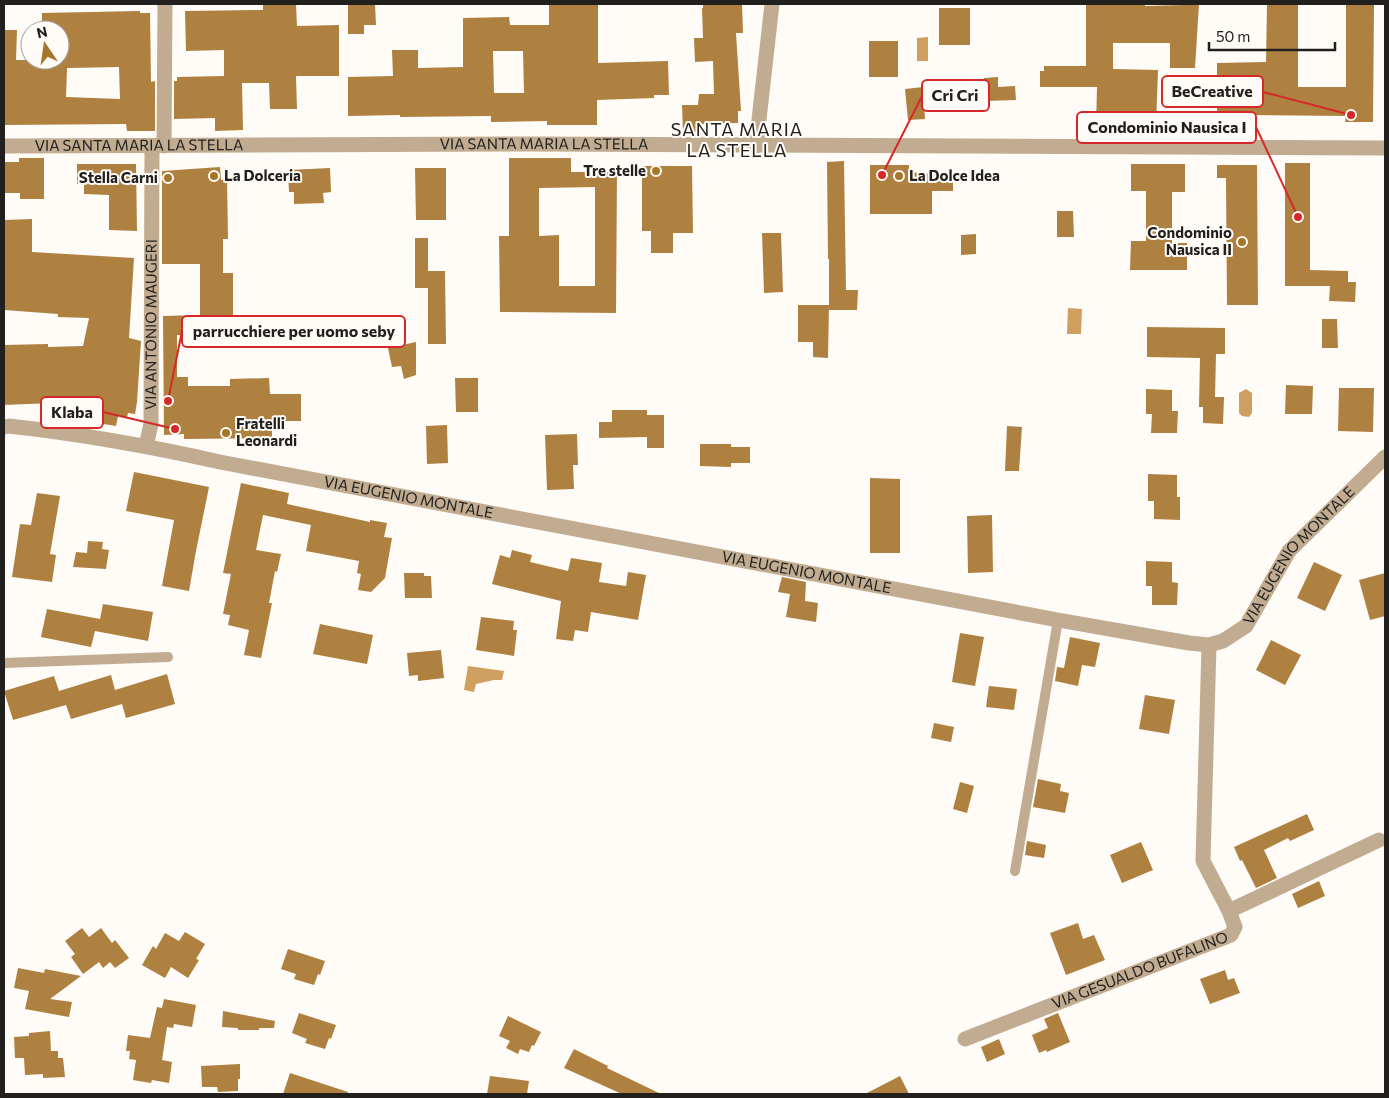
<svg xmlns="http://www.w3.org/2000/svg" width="1389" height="1098" viewBox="0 0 1389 1098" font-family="Commissioner,sans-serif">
<rect width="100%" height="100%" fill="#fffbf6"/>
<g fill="#ce9f5f">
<polygon points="928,37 928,61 917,61 917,38"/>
<polygon points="1068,308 1082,309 1081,334 1067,334"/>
<polygon points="1246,389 1252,393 1252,413 1249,417 1242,416 1239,413 1239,393"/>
<polygon points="468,666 504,671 502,680 494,680 476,684 474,692 464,690"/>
</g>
<g fill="#ae8141" fill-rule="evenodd">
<polygon points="263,4 296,4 297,26 339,25 339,76 296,76 297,109 270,109 269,83 242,83 243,130 215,131 215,118 174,119 174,81 177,81 177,77 224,76 224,50 186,51 185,11 263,10"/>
<polygon points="348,4 375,4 376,25 364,25 364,34 348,34"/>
<path d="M 549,4 L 598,4 L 598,63 L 668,61 L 669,95 L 654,95 L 654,98 L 597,100 L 597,125 L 547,125 L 547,121 L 491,122 L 491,116 L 400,117 L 400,115 L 348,116 L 348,77 L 393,76 L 392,50 L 418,50 L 418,68 L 463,67 L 463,18 L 509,17 L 510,25 L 549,25 ZM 493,51 L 523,51 L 524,93 L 494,93 Z"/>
<polygon points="703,4 742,4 743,33 736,33 741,111 738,111 738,123 699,124 699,132 683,132 682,105 698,105 699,94 714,94 713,61 695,62 694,38 703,38 702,8 703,8"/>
<polygon points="1097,4 1145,4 1145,6 1183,5 1183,4 1199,4 1195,68 1170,68 1170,43 1113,43 1113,69 1158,70 1156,127 1096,126 1097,87 1040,87 1040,71 1044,71 1044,66 1086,66 1086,5 1097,5"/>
<polygon points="1267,4 1298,4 1298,87 1346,87 1346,4 1374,4 1373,122 1345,122 1346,116 1246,115 1229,116 1229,112 1217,112 1217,63 1266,62"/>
<rect x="939" y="8" width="31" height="37"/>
<path d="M 140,11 L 140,13 L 150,13 L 151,82 L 155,81 L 155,131 L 127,131 L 126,124 L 4,125 L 4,30 L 17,30 L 16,60 L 60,60 L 60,30 L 42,30 L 42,13 ZM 119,67 L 120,99 L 66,97 L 67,68 Z"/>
<rect x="869" y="41" width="29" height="36"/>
<polygon points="998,77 998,87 1015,86 1016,100 985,101 984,78"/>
<polygon points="923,87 925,119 908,120 905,89"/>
<polygon points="19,158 44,158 44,199 20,199 20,193 4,193 4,162 19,162"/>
<path d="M 509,158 L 571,158 L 571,172 L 617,172 L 616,313 L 500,312 L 499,236 L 509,236 ZM 595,187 L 595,286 L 559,286 L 559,235 L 539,236 L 539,188 Z"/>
<polygon points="844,161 846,290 858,290 857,310 829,310 829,259 828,259 827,162"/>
<polygon points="1285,163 1310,163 1310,270 1348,271 1348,282 1356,282 1355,302 1329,301 1330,286 1285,286"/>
<polygon points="77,164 136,164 137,231 109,230 109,195 84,194 84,184 77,184"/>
<polygon points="1131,164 1185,164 1185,192 1172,192 1172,243 1187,243 1187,270 1130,270 1131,241 1146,241 1146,191 1131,191"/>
<polygon points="870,165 909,165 909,172 953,176 953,191 932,191 932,214 870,214"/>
<polygon points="1217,165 1257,165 1258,305 1227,305 1226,178 1217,178"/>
<polygon points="642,166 692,166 693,233 673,233 673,253 651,253 651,231 642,231"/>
<polygon points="220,167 221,180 227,179 228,239 223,239 223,273 233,273 233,331 188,332 188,335 177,335 177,377 188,377 188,386 230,386 230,379 269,378 270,394 301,394 301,421 272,421 272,438 184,439 184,434 164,435 163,316 200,315 200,264 162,264 162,171"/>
<polygon points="330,168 331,192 323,193 324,203 294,204 294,192 289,192 288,170"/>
<polygon points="415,168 446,168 446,220 416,220"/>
<polygon points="1057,211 1073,211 1074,237 1057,237"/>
<polygon points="32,219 32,252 134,258 129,338 141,341 137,402 135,414 128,413 127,417 118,416 116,426 85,421 89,408 52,409 52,403 4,405 4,345 48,344 48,347 83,346 89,318 58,317 58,314 4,310 4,220"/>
<polygon points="762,233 781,233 783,292 764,293"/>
<polygon points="976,234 976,254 961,255 961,235"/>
<polygon points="415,238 428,238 428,271 445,271 446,344 428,344 428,288 415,288"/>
<polygon points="798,305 829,305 828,358 813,357 813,342 798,342"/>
<polygon points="1322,319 1337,319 1338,348 1322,348"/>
<polygon points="1147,327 1225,328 1225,354 1216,354 1215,397 1224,397 1223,424 1203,423 1203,407 1199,407 1200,358 1147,357"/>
<polygon points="416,342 416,375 404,379 401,366 392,367 388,348"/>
<polygon points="455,378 478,378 478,412 456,412"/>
<polygon points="1286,385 1313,386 1312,414 1285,414"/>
<polygon points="1339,388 1374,388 1373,432 1338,431"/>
<polygon points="1146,389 1172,390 1172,411 1178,411 1177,433 1151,433 1152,414 1146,414"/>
<polygon points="612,410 647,410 647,415 664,415 664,448 647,448 647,437 599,438 599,422 612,422"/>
<polygon points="447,425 448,463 427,464 426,426"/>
<polygon points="1007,426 1022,427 1019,471 1005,471"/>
<polygon points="577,434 578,465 573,465 574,489 547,490 545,435"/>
<polygon points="700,444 731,444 731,447 750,447 750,463 731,463 731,467 700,466"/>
<polygon points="134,472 209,487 196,551 189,591 162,586 174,520 126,511"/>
<polygon points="1148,474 1177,475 1177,497 1180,497 1180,520 1154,519 1154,501 1148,501"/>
<polygon points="870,478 900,479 900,553 870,553"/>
<polygon points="241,483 289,493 287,504 370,522 370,520 387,523 384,537 392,538 385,578 371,592 358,590 361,574 357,573 359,561 306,551 311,525 263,515 256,550 281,554 277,572 275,571 269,603 272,603 261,658 244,655 249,630 228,625 230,615 223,614 231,574 223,573"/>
<polygon points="37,493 60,496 50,554 56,555 52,582 12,577 20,524 31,525"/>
<polygon points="992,515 993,572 968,573 967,516"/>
<polygon points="88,541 103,542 102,549 109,550 106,569 73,567 76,552 87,553"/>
<polygon points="512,550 532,555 530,562 568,571 571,558 602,563 599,582 626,586 628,572 646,575 638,620 591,612 588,632 575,630 573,641 556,639 561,601 492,584 500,555 510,558"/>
<polygon points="1146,561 1172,562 1172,582 1178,583 1177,605 1152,605 1152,586 1146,586"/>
<polygon points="1314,562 1342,575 1325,611 1297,598"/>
<polygon points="404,573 424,573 424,576 431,576 432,598 405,598"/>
<polygon points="1385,573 1385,616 1370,620 1359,580"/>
<polygon points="782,577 806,582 805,601 818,603 816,622 786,617 790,594 778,592"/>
<polygon points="103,604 153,612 148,641 95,631 91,647 41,637 47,609 100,619"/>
<polygon points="481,617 514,621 513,630 517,630 514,656 476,650"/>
<polygon points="320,624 373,635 367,664 313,654"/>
<polygon points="960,633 984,637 975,686 952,682"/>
<polygon points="1070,637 1100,643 1095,667 1082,665 1078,686 1055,681 1057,667 1064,668"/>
<polygon points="1271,640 1301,655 1285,685 1256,670"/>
<polygon points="441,650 444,678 418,681 418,675 409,676 407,653"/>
<polygon points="167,674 175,704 126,718 122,704 71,719 66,705 13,720 4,691 54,676 59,691 111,675 115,690"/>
<polygon points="989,686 1017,689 1014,710 986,707"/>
<polygon points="1145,695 1175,700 1169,734 1139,729"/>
<polygon points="934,723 954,727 951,742 931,738"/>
<polygon points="1038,779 1061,784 1060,791 1069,793 1065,813 1033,807"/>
<polygon points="960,782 974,786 967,813 953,809"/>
<polygon points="1307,814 1314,830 1290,841 1288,838 1264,850 1277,878 1256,888 1242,860 1240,861 1234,847"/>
<polygon points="1027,841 1046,845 1044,858 1025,855"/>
<polygon points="1141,842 1153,870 1122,883 1110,855"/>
<polygon points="1319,881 1325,896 1298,908 1292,894"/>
<polygon points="1078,923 1083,939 1094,935 1105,960 1066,975 1050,933"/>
<polygon points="82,928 89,937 101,928 112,943 115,940 129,958 115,968 110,962 103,968 99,962 83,974 71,957 75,954 65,941"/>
<polygon points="185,932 205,944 196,959 199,960 188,978 171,967 165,978 142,965 153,946 156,949 165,933 179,941"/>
<polygon points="288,949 325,961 320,975 318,974 314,985 294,979 296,974 281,969"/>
<polygon points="18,968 44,973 45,969 81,976 50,999 72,1002 69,1017 25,1009 29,991 14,988"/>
<polygon points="1225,970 1228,980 1234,978 1240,993 1210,1004 1200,979"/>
<polygon points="164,999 196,1005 192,1027 174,1024 173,1028 167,1027 162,1060 172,1062 169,1083 152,1080 151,1083 133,1080 136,1060 129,1059 130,1051 126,1051 128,1035 150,1038 157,1007 162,1008"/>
<polygon points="223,1011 275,1021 274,1028 259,1028 259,1030 238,1030 238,1028 222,1027"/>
<polygon points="299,1013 336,1025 331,1039 329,1038 325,1049 305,1043 307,1039 292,1033"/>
<polygon points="1058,1013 1070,1042 1047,1052 1046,1050 1039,1053 1032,1035 1048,1028 1044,1019"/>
<polygon points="508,1016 541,1032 534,1046 532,1045 529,1052 520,1049 518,1054 506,1048 510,1041 499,1036"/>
<polygon points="50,1031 51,1051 58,1051 58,1058 63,1058 65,1077 43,1078 43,1074 25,1075 24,1058 15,1058 14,1037 29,1036 29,1033"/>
<polygon points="999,1039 1005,1054 987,1062 981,1047"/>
<polygon points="574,1049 608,1066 607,1068 661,1094 622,1094 564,1068"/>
<polygon points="240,1064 240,1079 238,1079 238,1091 218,1092 217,1087 202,1087 201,1066"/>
<polygon points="290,1073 348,1092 348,1094 283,1094"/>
<polygon points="490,1076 529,1081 527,1094 487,1094"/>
<polygon points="900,1076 909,1094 865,1094"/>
</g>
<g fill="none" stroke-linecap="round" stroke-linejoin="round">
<g stroke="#c1ac91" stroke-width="10">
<polyline points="4,663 168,657"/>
<polyline points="1015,871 1058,620"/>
</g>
<g stroke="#c1ac91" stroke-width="15">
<polyline points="164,146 165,4"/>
<polyline points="756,146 772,4"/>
<polyline points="1229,911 1379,840"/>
<path id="s1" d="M 965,1039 L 1231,935 L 1235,927 L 1229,911 L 1203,861 L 1209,645"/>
</g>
<g stroke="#c1ac91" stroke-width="15">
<path id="s2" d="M 4,146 L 530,144 L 1385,148"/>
<path id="s3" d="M 4,427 L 9,426 C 81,434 149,446 220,462 L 1058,620 L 1189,643 L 1209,645 L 1223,641 L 1246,626 L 1289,551 L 1385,457"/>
<path id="s4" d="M 146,446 L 151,424 L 152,146"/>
</g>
</g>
<g fill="#a5752a" stroke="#fffbf6" stroke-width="2">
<circle cx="656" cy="171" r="5"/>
<circle cx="214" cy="176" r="5"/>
<circle cx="899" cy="176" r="5"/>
<circle cx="168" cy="178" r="5"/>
<circle cx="1242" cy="242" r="5"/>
<circle cx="226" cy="433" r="5"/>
</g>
<g text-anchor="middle" stroke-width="4" stroke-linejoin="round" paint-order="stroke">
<g font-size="15" fill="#22201e" stroke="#fffbf6">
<text dy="5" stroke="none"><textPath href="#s2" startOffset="540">VIA SANTA MARIA LA STELLA</textPath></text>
<text dy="5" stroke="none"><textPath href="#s2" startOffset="135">VIA SANTA MARIA LA STELLA</textPath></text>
<text dy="5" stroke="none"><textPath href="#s4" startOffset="122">VIA ANTONIO MAUGERI</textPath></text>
<text dy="5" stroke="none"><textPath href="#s3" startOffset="411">VIA EUGENIO MONTALE</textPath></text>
<text dy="5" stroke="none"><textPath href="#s3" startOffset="1356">VIA EUGENIO MONTALE</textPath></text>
<text dy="5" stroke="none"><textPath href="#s3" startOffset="816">VIA EUGENIO MONTALE</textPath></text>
<text dy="5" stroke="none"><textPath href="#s1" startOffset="188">VIA GESUALDO BUFALINO</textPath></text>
</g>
<g font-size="15" font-weight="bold" fill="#22201e" stroke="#fffbf6" text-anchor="end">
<text x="646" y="176">Tre stelle</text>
<text x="224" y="181" text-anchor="start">La Dolceria</text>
<text x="909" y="181" text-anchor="start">La Dolce Idea</text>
<text x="158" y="183">Stella Carni</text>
<text x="1232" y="238">Condominio<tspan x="1232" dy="17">Nausica II</tspan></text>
<text x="236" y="429" text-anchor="start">Fratelli<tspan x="236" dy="17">Leonardi</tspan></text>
</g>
<g font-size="18" letter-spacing="1" fill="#22201e" stroke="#fffbf6">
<text x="737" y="136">SANTA MARIA<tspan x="737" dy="21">LA STELLA</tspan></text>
</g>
</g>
<path fill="none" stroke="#d62828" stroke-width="2" d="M1351 115L1263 92M882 175L922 96M1298 217L1256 127M168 401L182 331M175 429L103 412"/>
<g fill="#d62828" stroke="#fffbf6" stroke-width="2">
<circle cx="1351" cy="115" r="5"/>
<circle cx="882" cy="175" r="5"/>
<circle cx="1298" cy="217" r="5"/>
<circle cx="168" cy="401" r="5"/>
<circle cx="175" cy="429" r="5"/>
</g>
<g fill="#fffbf6" stroke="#d62828" stroke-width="2">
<rect x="1162" y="76" width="101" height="31" rx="5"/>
<rect x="922" y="80" width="67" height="31" rx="5"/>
<rect x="1077" y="112" width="179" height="31" rx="5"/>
<rect x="182" y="316" width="223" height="31" rx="5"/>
<rect x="41" y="397" width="62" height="31" rx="5"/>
</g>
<g font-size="16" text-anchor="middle" font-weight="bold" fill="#22201e">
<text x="1212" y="97">BeCreative</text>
<text x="955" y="101">Cri Cri</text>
<text x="1167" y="133">Condominio Nausica I</text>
<text x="294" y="337">parrucchiere per uomo seby</text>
<text x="72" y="418">Klaba</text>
</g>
<rect width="1389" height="1098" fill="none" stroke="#22201e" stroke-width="10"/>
<g transform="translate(45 45) rotate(347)"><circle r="24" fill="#fffbf6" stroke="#a7a3a0"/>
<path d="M0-4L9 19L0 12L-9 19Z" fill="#a5752a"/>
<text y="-8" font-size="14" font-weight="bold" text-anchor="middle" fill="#22201e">N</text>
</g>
<path d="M1209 42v8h126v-8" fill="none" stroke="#22201e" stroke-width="2.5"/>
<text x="1216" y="42" font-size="15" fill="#22201e" stroke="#fffbf6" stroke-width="4" paint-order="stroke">50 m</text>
</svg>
